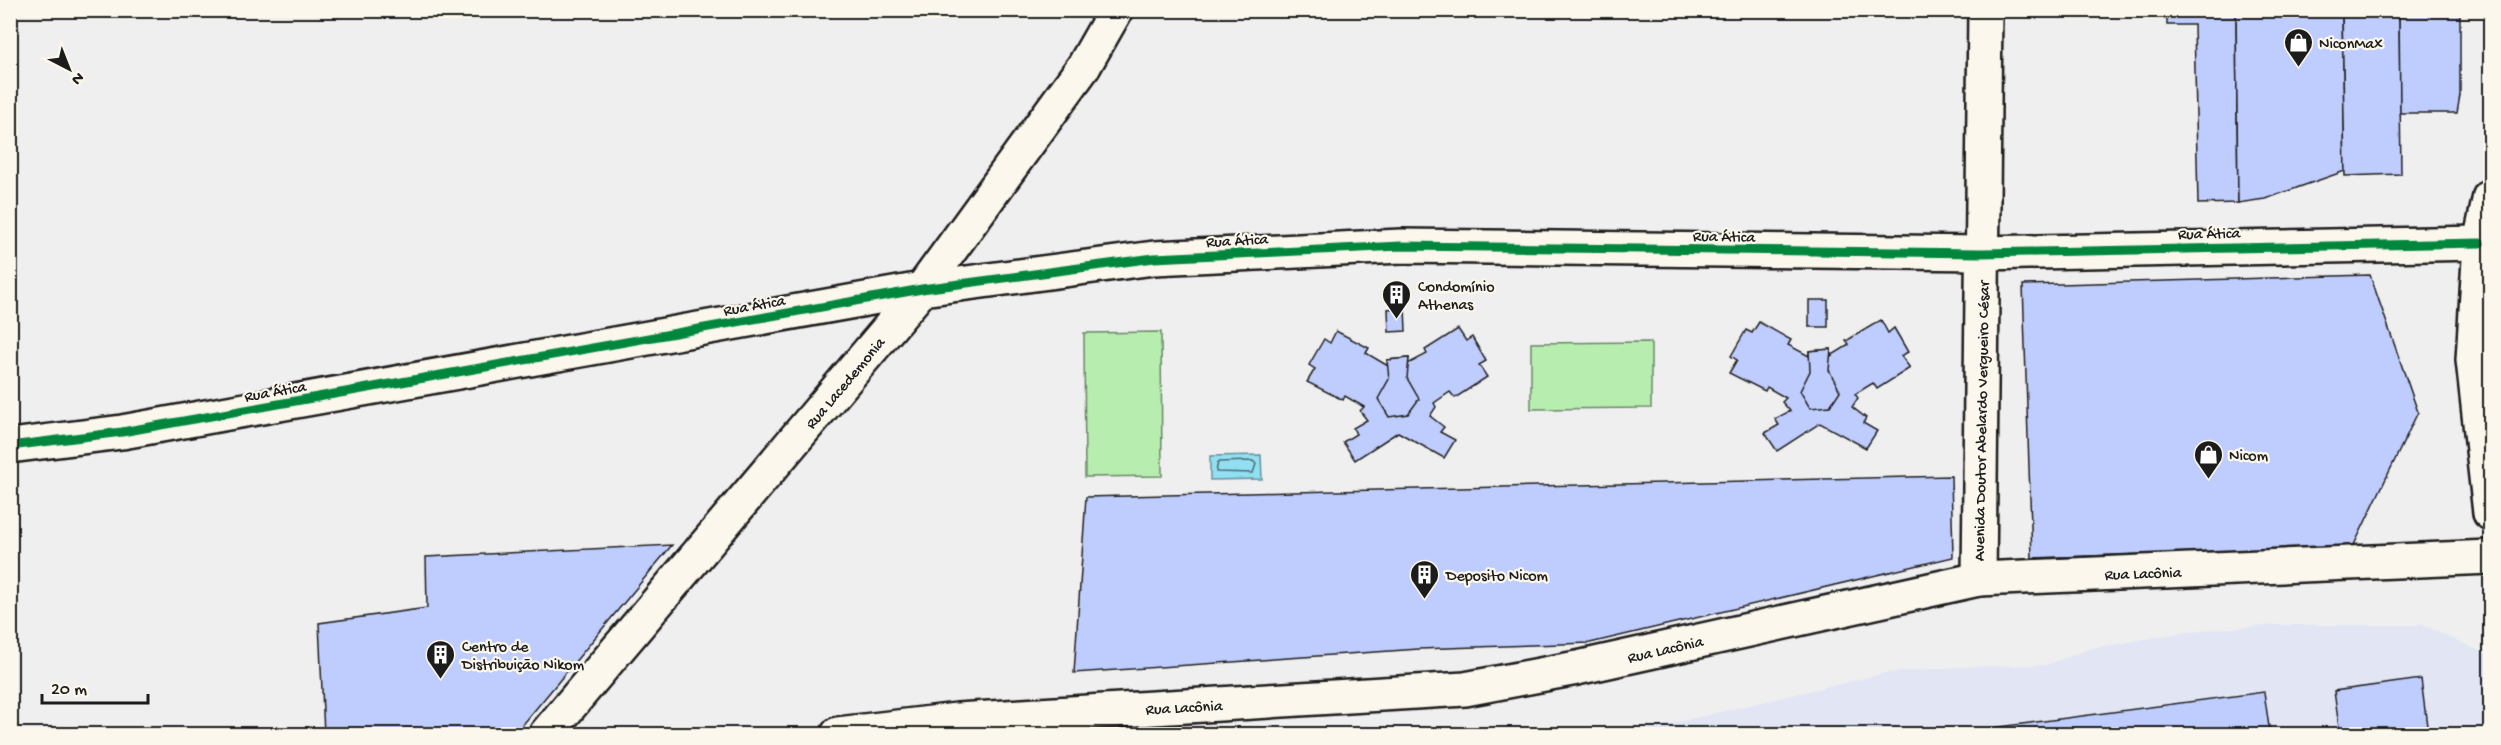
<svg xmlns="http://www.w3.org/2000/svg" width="2501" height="745" viewBox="0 0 2501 745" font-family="'Gochi Hand',sans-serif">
<rect width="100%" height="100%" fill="#efeff0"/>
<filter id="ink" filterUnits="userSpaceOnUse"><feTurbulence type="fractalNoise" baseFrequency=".0167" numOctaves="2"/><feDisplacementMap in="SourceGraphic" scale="12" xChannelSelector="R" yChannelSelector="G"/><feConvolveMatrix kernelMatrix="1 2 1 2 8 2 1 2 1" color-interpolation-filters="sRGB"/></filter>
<g filter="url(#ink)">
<polygon fill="#e1e5f4" points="2277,625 2423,625 2490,656 2490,734 1627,734 1886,673 1962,667 2046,665 2089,649 2191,631"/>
<g fill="#b7eeb0" stroke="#6a8566" stroke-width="1.5">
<polygon points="1161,332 1162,476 1085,477 1084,333"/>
<polygon points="1651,342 1651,408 1531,409 1531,343"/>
</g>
<polygon fill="#92dff2" stroke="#63919c" stroke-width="1.5" points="1261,455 1262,479 1210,480 1210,456"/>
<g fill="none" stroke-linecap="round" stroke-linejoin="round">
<polygon stroke="#4b6a72" stroke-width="1.5" points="1253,461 1256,464 1253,473 1216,472 1218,462"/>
</g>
<g fill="#bfcdfe" stroke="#1c1c1c" stroke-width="1.5">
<polygon points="2167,10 2236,10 2238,203 2198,204 2194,25 2167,25"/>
<polygon points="2236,10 2342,10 2345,171 2265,199 2238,203"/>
<polygon points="2342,10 2399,10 2401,174 2345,176"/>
<polygon points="2399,10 2460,10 2460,95 2457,113 2400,113"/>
<polygon points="2370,275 2418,412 2353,547 2032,558 2023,285"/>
<rect x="1809" y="300" width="19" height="27"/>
<polygon points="1405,307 1406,331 1389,332 1388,309"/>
<polygon points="1881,320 1888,333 1894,328 1908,352 1901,356 1910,368 1877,389 1873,383 1855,394 1858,398 1852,407 1866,418 1863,423 1877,431 1866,448 1820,423 1777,451 1765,433 1779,425 1775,419 1790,411 1782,402 1786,398 1767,387 1765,391 1729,373 1737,360 1731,356 1746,330 1752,333 1759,322 1791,340 1788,345 1809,356 1809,351 1831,349 1831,356 1849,345 1846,341"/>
<polygon points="1458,329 1466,341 1472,337 1486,361 1479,365 1487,377 1455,398 1450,392 1434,403 1436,407 1430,416 1444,427 1440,432 1455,440 1444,458 1398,432 1355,460 1343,442 1356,434 1353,428 1367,420 1360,411 1364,407 1345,396 1343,400 1307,382 1315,369 1309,365 1324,339 1330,343 1336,331 1369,348 1366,353 1388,366 1387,360 1409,358 1408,364 1427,354 1425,350"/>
<polygon points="1831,349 1829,370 1840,391 1830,406 1810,408 1800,391 1810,371 1809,351"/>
<polygon points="1409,358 1407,378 1419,399 1408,414 1389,417 1378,399 1389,379 1387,360"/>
<polygon points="1951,476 1953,557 1590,643 1419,649 1074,673 1086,497"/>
<polygon points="672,545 515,734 324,734 319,623 427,608 426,557"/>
<polygon points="2421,679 2428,734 2340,734 2334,691"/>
<polygon points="2264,692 2270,734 1946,734"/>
</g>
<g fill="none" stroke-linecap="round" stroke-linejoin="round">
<defs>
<g id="minor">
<polyline points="10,446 122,432 922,289 1154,258 1401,246 1982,253 2480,243"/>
<polyline points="1979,579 1985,10"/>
<polyline points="546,734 922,289 1084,66 1116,10"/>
<polyline points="838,734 957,720 1465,689 1577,668 1979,579 2490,557"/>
</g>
<polyline id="highway" points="2490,196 2480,243 2473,360 2490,513"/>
</defs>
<use href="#minor" stroke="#1c1c1c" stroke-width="38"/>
<use href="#highway" stroke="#1c1c1c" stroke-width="38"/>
<use href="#minor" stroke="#fbf7ec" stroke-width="33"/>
<use href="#highway" stroke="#fbf7ec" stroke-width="33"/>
<defs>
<polyline id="cycleway" points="10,446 122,432 922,289 1154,258 1401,246 1982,253 2480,243"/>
</defs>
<use href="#cycleway" stroke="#fbf7ec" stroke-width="13"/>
<use href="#cycleway" stroke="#00873e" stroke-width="9"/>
</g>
</g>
<defs>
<symbol id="shop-pin" viewBox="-11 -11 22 30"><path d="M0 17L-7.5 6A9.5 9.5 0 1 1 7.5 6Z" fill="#1c1c1c" stroke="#fbf7ec"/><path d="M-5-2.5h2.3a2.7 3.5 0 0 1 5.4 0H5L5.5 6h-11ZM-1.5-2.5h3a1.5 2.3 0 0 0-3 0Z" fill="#fff"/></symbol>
<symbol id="building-pin" viewBox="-11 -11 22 30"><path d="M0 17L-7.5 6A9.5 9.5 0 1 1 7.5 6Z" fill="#1c1c1c" stroke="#fbf7ec"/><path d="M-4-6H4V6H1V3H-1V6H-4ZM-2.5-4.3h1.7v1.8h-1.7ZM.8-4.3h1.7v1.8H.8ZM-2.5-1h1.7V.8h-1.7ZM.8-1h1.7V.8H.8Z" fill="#fff"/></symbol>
</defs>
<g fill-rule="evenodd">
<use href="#shop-pin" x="2282" y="26" width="33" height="45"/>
<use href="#building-pin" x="1380" y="278" width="33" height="45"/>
<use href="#shop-pin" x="2192" y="438" width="33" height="45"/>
<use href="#building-pin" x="1408" y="558" width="33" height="45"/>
<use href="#building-pin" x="424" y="638" width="33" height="45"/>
</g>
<g text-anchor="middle" stroke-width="4.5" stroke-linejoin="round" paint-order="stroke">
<g font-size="16" fill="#1c1c1c" stroke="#fbf7ec" text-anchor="start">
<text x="2319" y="48">NiconMax</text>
<text x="1418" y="291">Condomínio<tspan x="1418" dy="18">Athenas</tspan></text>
<text x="2229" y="460">Nicom</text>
<text x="1446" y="580">Deposito Nicom</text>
<text x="462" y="651">Centro de<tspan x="462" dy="18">Distribuição Nikom</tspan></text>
</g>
<g font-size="16" fill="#1c1c1c" stroke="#fbf7ec">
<text transform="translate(2209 232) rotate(-1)" y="6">Rua Ática</text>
<text transform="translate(1724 235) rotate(1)" y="6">Rua Ática</text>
<text transform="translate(1237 239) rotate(-3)" y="6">Rua Ática</text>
<text transform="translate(754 304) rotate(-10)" y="6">Rua Ática</text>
<text transform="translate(844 382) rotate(-50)" y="6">Rua Lacedemonia</text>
<text transform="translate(275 390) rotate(-10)" y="6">Rua Ática</text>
<text transform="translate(1980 421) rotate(-89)" y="6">Avenida Doutor Abelardo Vergueiro César</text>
<text transform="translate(2143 572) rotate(-2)" y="6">Rua Lacônia</text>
<text transform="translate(1665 648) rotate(-13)" y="6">Rua Lacônia</text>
<text transform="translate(1184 706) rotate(-3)" y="6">Rua Lacônia</text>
</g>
</g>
<rect width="2501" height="745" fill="none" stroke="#fbf7ec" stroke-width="36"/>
<rect x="18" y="18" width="2465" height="709" fill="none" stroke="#1c1c1c" stroke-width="2" filter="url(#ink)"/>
<g transform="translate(69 69) rotate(138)" stroke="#fbf7ec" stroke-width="4.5" paint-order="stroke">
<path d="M0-4.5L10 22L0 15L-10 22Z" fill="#1c1c1c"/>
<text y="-9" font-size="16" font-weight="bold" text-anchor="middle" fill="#1c1c1c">N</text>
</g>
<path d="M42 694v9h106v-9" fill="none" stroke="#1c1c1c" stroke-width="3"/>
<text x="51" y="694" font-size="18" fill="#1c1c1c" stroke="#fbf7ec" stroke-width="4.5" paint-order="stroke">20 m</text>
</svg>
